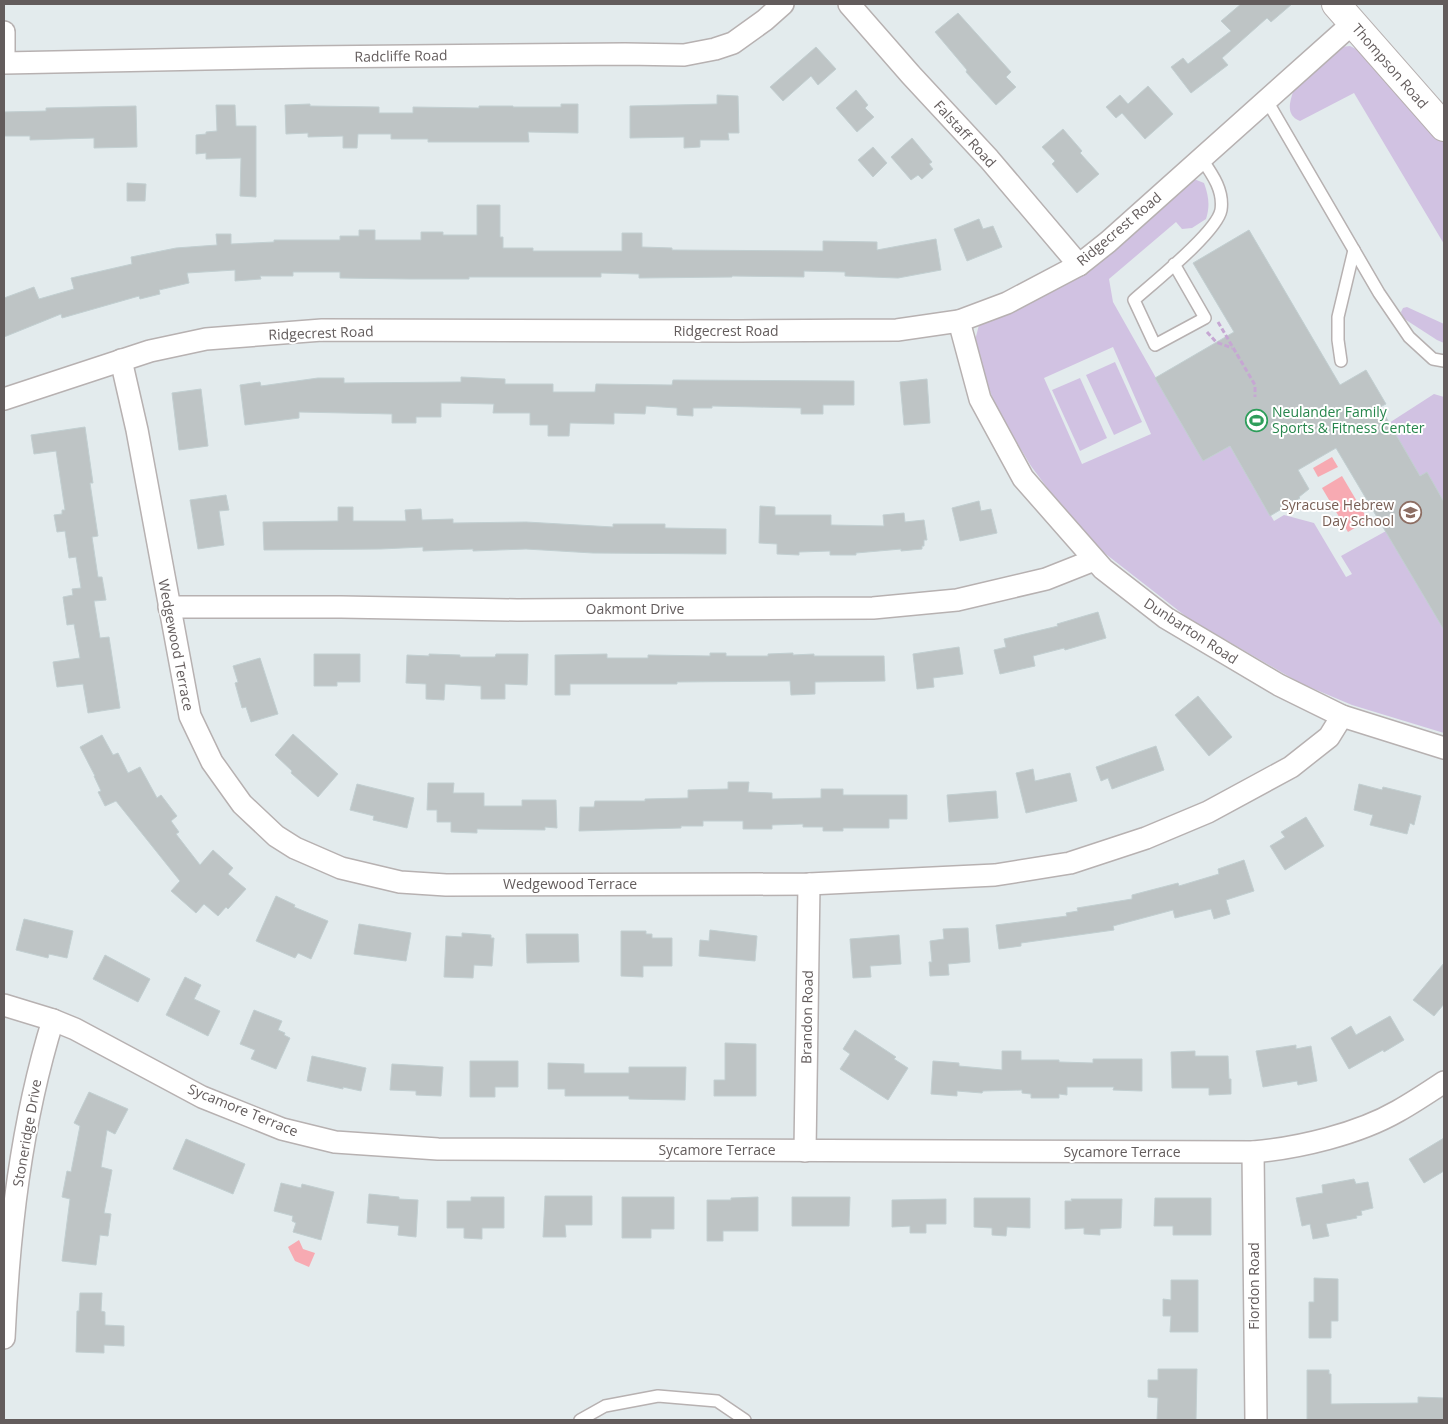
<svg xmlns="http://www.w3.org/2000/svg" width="1448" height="1424" viewBox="0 0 1448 1424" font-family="'Open Sans',sans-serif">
<rect width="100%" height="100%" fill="#e3ebed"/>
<g fill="#d1c2e2" fill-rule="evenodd">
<path d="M 1350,46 L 1360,51 L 1444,142 L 1444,244 L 1354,93 L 1300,121 C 1285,115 1290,101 1294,89 L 1341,47 Z"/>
<path d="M 1194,179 L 1204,183 C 1209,197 1210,206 1206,219 L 1192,228 L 1182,229 L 1176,222 L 1109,279 L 1113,302 L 1203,461 L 1230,446 L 1274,521 L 1284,515 L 1314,523 L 1346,577 L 1352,574 L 1341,556 L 1386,531 L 1444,624 L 1444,733 L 1352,705 L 1300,683 L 1188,618 L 1098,548 L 1063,509 L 1031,466 L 1001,416 L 987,385 L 973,348 L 979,325 L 1075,280 ZM 1113,347 L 1151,434 L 1082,464 L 1044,378 Z"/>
<polygon points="1407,307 1444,324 1444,343 1437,340 1403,318 1401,312 1403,308"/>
<polygon points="1115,362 1142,422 1114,435 1086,375"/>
<polygon points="1080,378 1107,438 1080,451 1052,390"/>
<polygon points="1434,394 1444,397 1444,502 1427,473 1420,476 1389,423"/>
</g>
<g fill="#f7aab2">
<polygon points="1332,457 1338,467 1318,477 1313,468"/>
<polygon points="1342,476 1368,520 1348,532 1322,488"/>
<polygon points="299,1240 303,1249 315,1253 309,1267 295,1261 288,1247"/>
</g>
<g fill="#bec4c5" stroke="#c2cfd1">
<polygon points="1241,4 1292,4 1271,22 1267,18 1222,58 1228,65 1191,93 1171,67 1183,58 1188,64 1231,31 1221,21"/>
<polygon points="958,13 1011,72 1006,77 1016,87 996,105 966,72 967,70 935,32"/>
<polygon points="816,47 836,69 818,85 811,76 783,101 770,87"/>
<polygon points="1148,86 1173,114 1145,139 1122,113 1116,118 1106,107 1120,95 1128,104"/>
<polygon points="856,90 868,105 865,108 874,117 857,132 836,108"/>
<polygon points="717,95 738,96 739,133 728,133 729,140 700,140 700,147 684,148 684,137 630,138 630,106 717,104"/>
<polygon points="310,104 310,106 379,107 379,113 413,113 413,107 479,108 479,106 513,106 513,107 561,107 561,104 578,104 578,133 528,132 529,142 428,142 428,139 391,139 391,134 358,134 357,148 343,148 343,136 308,137 308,133 286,134 285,105"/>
<polygon points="216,105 235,105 236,126 256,126 256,197 240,196 241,158 206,159 206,153 196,154 196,135 206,134 206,132 217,131"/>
<polygon points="136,106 137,147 94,148 94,138 30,140 30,136 4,136 4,112 46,111 46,108"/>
<polygon points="1063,129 1082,151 1080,153 1099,174 1077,193 1052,164 1055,161 1042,147"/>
<polygon points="912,138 932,162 929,164 933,169 922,179 918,175 911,180 891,157"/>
<polygon points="873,147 887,163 873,177 858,160"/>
<polygon points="127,183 146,184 145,201 127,201"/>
<polygon points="477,205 500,205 500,237 503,237 503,248 533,248 533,251 622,251 622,233 642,233 642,247 672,248 672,250 823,251 823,241 877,242 877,250 936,239 941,270 898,278 845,276 845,272 804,271 804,277 732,276 732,277 639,278 639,274 601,273 601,277 469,277 469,279 410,279 340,278 340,272 293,272 293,276 260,276 261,279 235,281 235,270 187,273 189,283 159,290 160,294 140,299 139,296 62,318 61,314 4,337 4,298 34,287 39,299 74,289 71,278 132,264 131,257 176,248 217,245 216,234 231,234 231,244 274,242 274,240 340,240 340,236 359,236 359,230 375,230 375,240 421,240 421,232 443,232 443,235 477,235"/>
<polygon points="979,219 983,229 993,226 1002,247 967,261 954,229"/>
<polygon points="1249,230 1340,385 1366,370 1386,404 1380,407 1420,476 1427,472 1444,502 1444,630 1336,448 1298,470 1309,489 1299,497 1300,498 1270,516 1230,446 1203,461 1155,378 1234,332 1193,263"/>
<polygon points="461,377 505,379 505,384 553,384 553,392 595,392 596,384 672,385 673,380 854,381 854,405 823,405 823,414 801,414 801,408 712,406 712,408 693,408 693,416 677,415 677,408 646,406 645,414 614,413 614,424 570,423 569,436 548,436 548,425 530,425 530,413 493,413 494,404 441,403 441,417 416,417 416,423 392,423 392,414 299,412 299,418 245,425 240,385 260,382 261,386 318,378 344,378 344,383 461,382"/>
<polygon points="927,379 930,423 904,425 900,382"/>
<polygon points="201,389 208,446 179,450 172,393"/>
<polygon points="85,427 93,483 90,483 98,536 92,537 98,577 102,577 106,600 94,601 100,638 109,637 120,708 88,713 83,684 57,687 53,662 80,658 74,624 67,625 63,597 73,595 72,589 81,588 76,557 69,558 65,531 57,532 54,515 62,514 62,510 65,510 56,451 34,454 31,435"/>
<polygon points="226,495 229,510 219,511 224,545 198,549 190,500"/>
<polygon points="979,501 981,511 991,509 997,533 960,541 952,508"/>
<polygon points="760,506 775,507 775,515 831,515 831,525 884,526 883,515 904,513 905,522 924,520 927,540 924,540 924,546 922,546 922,549 901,551 901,549 856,553 856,555 830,555 830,551 799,552 799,555 777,554 777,544 759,543"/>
<polygon points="338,507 353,507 353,521 406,521 405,510 421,509 422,520 453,519 453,523 526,522 613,527 613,524 665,524 665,528 726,529 726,554 593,553 526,549 473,551 473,549 423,551 423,547 381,549 264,550 263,522 338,521"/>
<polygon points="1098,612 1106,638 1065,650 1064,648 1033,656 1035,666 1000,674 994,650 1006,647 1004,639 1058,626 1057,624"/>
<polygon points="959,647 963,674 933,678 934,687 917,689 913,654"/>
<polygon points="710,653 726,653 726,656 768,656 768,654 793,653 793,655 814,654 814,656 884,656 885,681 815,682 815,694 791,695 790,681 677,682 677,684 570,684 570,695 555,695 555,655 607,654 607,658 648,658 648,655 710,656"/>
<polygon points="314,654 360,654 360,682 337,682 337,686 314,686"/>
<polygon points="429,654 460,655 460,657 495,657 496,654 528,654 527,685 505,684 505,699 481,699 481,686 445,684 444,700 426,699 426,684 406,683 407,655 429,656"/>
<polygon points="260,658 278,714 251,722 246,707 242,708 235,683 238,682 233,666"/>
<polygon points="1198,696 1232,737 1209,756 1175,715"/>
<polygon points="293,734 338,774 318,797 291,773 292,771 275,755"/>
<polygon points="102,735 113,755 118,753 128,773 140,767 157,798 161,795 177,816 171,821 179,832 176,834 200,865 213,850 233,868 228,874 246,889 228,909 226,907 218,916 204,904 196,913 171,891 180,881 116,801 105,806 98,792 101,791 94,776 95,776 80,747"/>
<polygon points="1156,746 1164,770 1112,789 1108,778 1101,781 1096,767"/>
<polygon points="1033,769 1035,781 1070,773 1077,801 1026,813 1016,773"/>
<polygon points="728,782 749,782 748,792 772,793 772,799 821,798 821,789 843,789 843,795 907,795 907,819 889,819 889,828 843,828 843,831 823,831 823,827 803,827 803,824 772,825 772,829 743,829 743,821 703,821 703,826 681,826 681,828 579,831 580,807 594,807 595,801 645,801 645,799 688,798 688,790 728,789"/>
<polygon points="428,783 454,783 453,793 484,793 484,806 522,806 522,800 556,800 557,828 545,827 545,830 477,829 477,833 451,832 451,822 437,822 437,810 427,810"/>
<polygon points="357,784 414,798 407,828 373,820 374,816 350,810"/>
<polygon points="1359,784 1382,790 1383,787 1421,796 1414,825 1410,823 1407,834 1370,825 1373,815 1354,810"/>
<polygon points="996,791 998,818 949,822 947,795"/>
<polygon points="1306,817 1324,846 1285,870 1270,846 1285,837 1281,832"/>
<polygon points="1244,860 1254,891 1226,900 1230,914 1214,919 1211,909 1175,918 1173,910 1113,926 1114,930 1021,943 1021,946 999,949 996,925 1067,916 1066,913 1078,911 1077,908 1132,899 1132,895 1178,883 1179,886 1219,874 1218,869"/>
<polygon points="276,896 295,905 294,907 328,921 311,959 298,953 295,958 256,941"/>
<polygon points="24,919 73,931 67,958 49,954 48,958 16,950"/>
<polygon points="359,924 411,933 406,961 354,954"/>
<polygon points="968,928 970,962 948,964 949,975 930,976 929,962 932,962 930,941 944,939 943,929"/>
<polygon points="710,930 757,936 755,961 699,956 700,940 709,941"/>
<polygon points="621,931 646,931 646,934 652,934 652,938 672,938 672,966 643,966 643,977 621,976"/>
<polygon points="462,933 491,935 491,938 494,938 492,966 474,965 473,978 444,977 446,936 462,937"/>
<polygon points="526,934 578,934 579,962 527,963"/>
<polygon points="899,935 901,964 870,966 871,977 853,978 850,939"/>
<polygon points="105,955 150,979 138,1002 93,979"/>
<polygon points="1444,963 1444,1004 1434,1016 1413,1000"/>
<polygon points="185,977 201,985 194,999 220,1011 208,1036 166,1015"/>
<polygon points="254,1010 282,1021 278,1030 285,1033 284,1035 290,1038 276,1069 251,1059 255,1050 240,1044"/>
<polygon points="1390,1016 1404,1040 1384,1052 1383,1050 1349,1069 1331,1038 1351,1026 1356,1035"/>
<polygon points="855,1030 896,1057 894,1059 908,1068 888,1100 840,1069 850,1054 843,1049"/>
<polygon points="725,1043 756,1044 756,1096 714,1096 714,1080 725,1080"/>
<polygon points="1296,1045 1296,1049 1311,1046 1317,1081 1298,1085 1297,1081 1263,1087 1256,1051"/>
<polygon points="1002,1051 1021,1051 1021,1060 1059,1060 1059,1062 1093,1063 1093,1059 1142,1059 1142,1091 1113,1090 1114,1087 1067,1087 1067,1095 1059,1094 1059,1098 1031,1098 1031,1094 1022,1093 1022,1090 983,1091 982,1093 957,1091 957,1096 931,1094 933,1061 959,1063 959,1066 1002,1070"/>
<polygon points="1195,1051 1195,1056 1228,1056 1229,1079 1231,1079 1231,1094 1209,1095 1209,1088 1172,1088 1171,1052"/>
<polygon points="312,1056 366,1068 361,1091 343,1087 343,1089 307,1081"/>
<polygon points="470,1061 518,1061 518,1087 495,1087 495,1097 470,1097"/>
<polygon points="548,1063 584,1064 584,1073 629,1073 629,1067 686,1067 685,1100 629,1099 629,1096 565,1096 565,1089 548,1089"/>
<polygon points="392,1064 443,1067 441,1096 416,1095 416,1091 390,1090"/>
<polygon points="89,1092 128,1109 115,1134 107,1130 101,1167 112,1170 104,1213 111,1214 108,1236 100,1235 96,1265 62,1261 70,1199 62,1197 67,1171 71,1172 80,1126 74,1123"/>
<polygon points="1444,1138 1444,1171 1424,1183 1409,1159"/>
<polygon points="186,1139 245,1164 233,1194 173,1169"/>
<polygon points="1354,1179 1356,1184 1368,1182 1373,1208 1361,1211 1362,1215 1356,1216 1357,1218 1326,1224 1329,1236 1313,1239 1310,1224 1302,1226 1296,1198 1323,1193 1322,1185"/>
<polygon points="281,1183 301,1188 302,1184 334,1192 321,1240 293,1232 296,1223 292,1221 293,1216 274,1211"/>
<polygon points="369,1194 399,1197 399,1199 418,1200 416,1237 398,1235 399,1226 367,1223"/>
<polygon points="545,1196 592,1196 592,1225 565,1225 566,1237 543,1237"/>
<polygon points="471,1197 504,1197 504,1228 482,1228 482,1239 464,1238 464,1228 447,1228 447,1201 471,1201"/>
<polygon points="622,1197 674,1197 674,1229 651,1229 651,1238 622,1238"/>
<polygon points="758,1197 758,1231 723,1231 723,1241 707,1241 707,1200 731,1200 731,1198"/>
<polygon points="792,1197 850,1197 849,1226 792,1226"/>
<polygon points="974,1198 1030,1198 1030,1228 1007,1227 1006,1236 992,1235 992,1228 974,1227"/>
<polygon points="1155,1198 1211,1198 1211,1235 1173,1235 1173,1226 1154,1226"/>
<polygon points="946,1199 946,1224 926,1224 926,1233 910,1233 910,1226 892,1227 892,1200"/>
<polygon points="1071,1199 1122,1199 1121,1228 1100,1229 1100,1235 1084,1234 1084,1228 1065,1229 1065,1201 1072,1201"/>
<polygon points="1314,1278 1338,1279 1338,1321 1331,1321 1331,1338 1309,1338 1309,1302 1314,1302"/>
<polygon points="1171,1280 1198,1280 1198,1332 1170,1332 1171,1316 1163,1316 1163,1299 1171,1300"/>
<polygon points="80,1293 102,1293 101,1311 105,1312 105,1325 124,1326 124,1346 104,1345 104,1353 76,1352 77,1311 79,1311"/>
<polygon points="1158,1369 1197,1369 1196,1420 1157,1420 1158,1398 1148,1397 1148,1380 1158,1380"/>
<polygon points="1307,1370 1329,1370 1329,1374 1331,1374 1331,1404 1418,1403 1418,1397 1444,1398 1444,1420 1307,1420"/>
</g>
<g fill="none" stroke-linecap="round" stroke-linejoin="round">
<defs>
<g id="lane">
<polyline points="1266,99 1379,293 1409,337 1433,359 1444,361"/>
<path d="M 1174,264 L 1205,318 L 1155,345 L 1134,300 C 1153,283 1217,232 1221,210 C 1224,190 1212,174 1201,158"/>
<polyline points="1341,361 1338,340 1338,317 1354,250"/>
<polyline points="580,1420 605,1406 658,1396 717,1401 745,1420"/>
</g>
<g id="street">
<polyline points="849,4 911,75 989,159 1079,265"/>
<polyline points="4,32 4,62"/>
<polyline points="4,63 309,57 625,54 684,55 715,49 733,43 765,20 783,4"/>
<polyline points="959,321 980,399 1023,478 1103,569 1166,618 1279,685 1342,716 1444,748"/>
<polyline points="121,360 137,430 190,716 212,762 242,804 276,836 295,848 341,868 400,882 446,885 809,884 995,875 1070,863 1146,838 1208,812 1291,767 1329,737 1342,716"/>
<polyline points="4,399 150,351 206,339 322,330 741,331 897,330 959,321 1007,303 1079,265 1108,242 1353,23"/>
<polyline points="169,607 341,607 517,610 873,608 957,600 1046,579 1094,560"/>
<path d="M 4,1005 L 53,1020 L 75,1029 L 202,1097 L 282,1129 L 335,1142 L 438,1149 L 1253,1152 C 1299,1148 1358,1134 1398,1111 C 1414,1102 1429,1092 1444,1082"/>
<polyline points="805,1151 809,884"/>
<polyline points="1253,1152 1256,1420"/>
<path d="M 4,1338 C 9,1231 21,1123 53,1020"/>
</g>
<polyline id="secondary" points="1336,4 1444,127"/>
</defs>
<use href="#lane" stroke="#b7b1b1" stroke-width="14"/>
<use href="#street" stroke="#b7b1b1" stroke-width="24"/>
<use href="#secondary" stroke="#b7b0b0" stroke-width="30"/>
<g stroke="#c6a7d3" stroke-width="3" stroke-dasharray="5 2.5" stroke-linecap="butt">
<polyline points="1218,322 1255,385 1255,397"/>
<polyline points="1207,332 1216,342 1232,348"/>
</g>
<use href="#lane" stroke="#fff" stroke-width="11"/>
<use href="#street" stroke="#fff" stroke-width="21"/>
<use href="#secondary" stroke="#fff" stroke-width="28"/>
</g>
<defs>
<symbol id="stadium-ring" viewBox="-11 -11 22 22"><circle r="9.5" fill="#fff" stroke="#2e9e5b" stroke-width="1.5"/><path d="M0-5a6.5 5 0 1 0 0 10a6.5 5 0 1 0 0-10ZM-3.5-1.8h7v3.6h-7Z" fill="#2e9e5b"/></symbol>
<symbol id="school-ring" viewBox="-11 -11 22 22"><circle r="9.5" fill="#fff" stroke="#8d6e63" stroke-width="1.5"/><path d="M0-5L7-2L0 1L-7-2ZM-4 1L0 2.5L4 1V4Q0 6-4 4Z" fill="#8d6e63"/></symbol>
</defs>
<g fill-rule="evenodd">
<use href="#stadium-ring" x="1244" y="408" width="25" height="25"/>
<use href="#school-ring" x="1398" y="500" width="25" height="25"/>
</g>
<g text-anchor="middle" stroke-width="4" stroke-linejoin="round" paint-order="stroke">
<g font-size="14" fill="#635c5c" stroke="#fff">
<text transform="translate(401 56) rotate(-1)" y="5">Radcliffe Road</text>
<text transform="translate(1390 66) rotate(49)" y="5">Thompson Road</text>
<text transform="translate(965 134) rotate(48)" y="5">Falstaff Road</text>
<text transform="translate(1119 229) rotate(-40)" y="5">Ridgecrest Road</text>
<text x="726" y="336">Ridgecrest Road</text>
<text transform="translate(321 333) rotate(-2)" y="5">Ridgecrest Road</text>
<text x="635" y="614">Oakmont Drive</text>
<text transform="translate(1191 631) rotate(33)" y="5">Dunbarton Road</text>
<text transform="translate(176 645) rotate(79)" y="5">Wedgewood Terrace</text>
<text x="570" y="889">Wedgewood Terrace</text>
<text transform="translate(807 1017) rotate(-89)" y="5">Brandon Road</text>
<text transform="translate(243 1110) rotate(22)" y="5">Sycamore Terrace</text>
<text transform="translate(27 1133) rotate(-80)" y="5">Stoneridge Drive</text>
<text x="717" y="1155">Sycamore Terrace</text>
<text x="1122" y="1157">Sycamore Terrace</text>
<text transform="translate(1254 1286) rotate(-90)" y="5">Fiordon Road</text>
</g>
<g font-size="14" fill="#27864d" stroke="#fff" text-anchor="start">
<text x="1272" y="417">Neulander Family<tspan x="1272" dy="16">Sports &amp; Fitness Center</tspan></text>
</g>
<g font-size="14" fill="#785e54" stroke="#fff" text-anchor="end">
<text x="1394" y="510">Syracuse Hebrew<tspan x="1394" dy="16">Day School</tspan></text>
</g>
</g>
<rect width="1448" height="1424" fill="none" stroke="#635c5c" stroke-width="10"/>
</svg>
